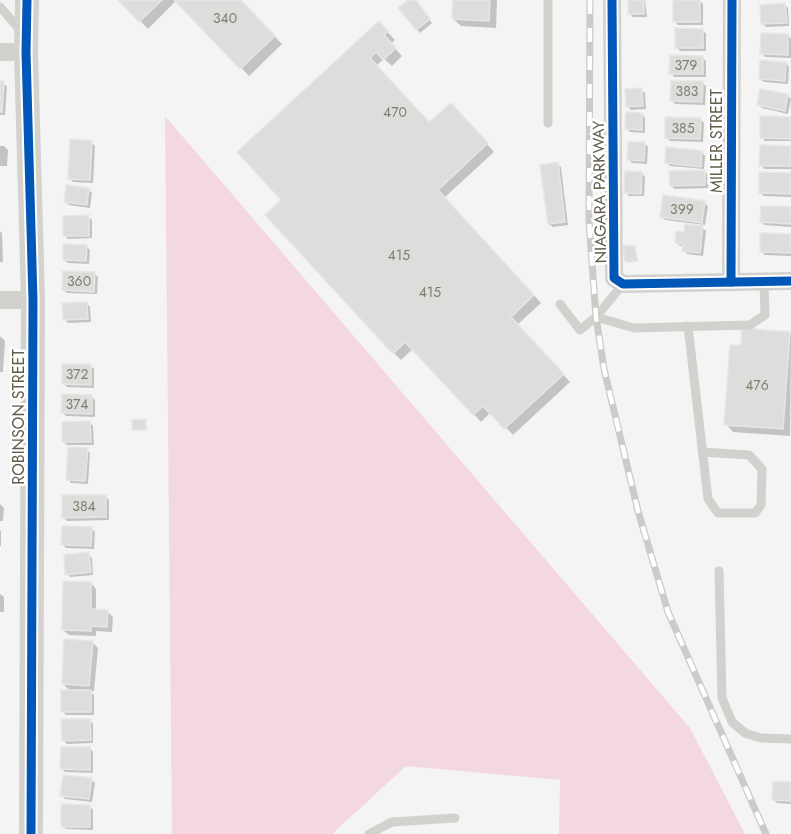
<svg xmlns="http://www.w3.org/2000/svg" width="791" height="834" viewBox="0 0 791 834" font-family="Jost,sans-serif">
<rect width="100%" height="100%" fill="#f4f4f4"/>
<polygon fill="#f3d8df" points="165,116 690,728 745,834 559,834 560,780 406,766 332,834 172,834"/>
<g fill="#0003">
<polygon points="120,0 240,0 282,44 249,76 177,0 148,29"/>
<polygon points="411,0 416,2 432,23 420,33 400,8"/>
<polygon points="454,0 497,0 496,28 461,26 453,19"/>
<polygon points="629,0 645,0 647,17 633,17 629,13"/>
<polygon points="699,0 703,4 703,25 678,25 675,22"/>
<polygon points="785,5 788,8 789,26 766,27 763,24"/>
<polygon points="379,23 395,40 391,44 402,56 392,66 384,59 376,66 429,124 458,112 494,152 444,198 541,303 517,325 570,382 513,435 491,412 481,422 413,349 401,360 394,353 283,200"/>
<polygon points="703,30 706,34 706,51 680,51 677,47"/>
<polygon points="788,35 791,39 791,58 765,57 762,53"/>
<polygon points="702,57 706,61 706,77 674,77 671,73"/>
<polygon points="786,63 789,67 788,84 764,82 760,79"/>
<polygon points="0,82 7,86 5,115 0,115"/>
<polygon points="702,83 706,86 705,105 675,104 672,101"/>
<polygon points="641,90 645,93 646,109 631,110 627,106"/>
<polygon points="788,96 791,99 788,114 762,108 758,105"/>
<polygon points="642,114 645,118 645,133 630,132 627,129"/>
<polygon points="700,119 704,123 703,142 670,141 666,137"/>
<polygon points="790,119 791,141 765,141 761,137"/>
<polygon points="91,142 95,146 93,183 73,182 69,178"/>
<polygon points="645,144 648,147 647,164 632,163 628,159"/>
<polygon points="0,146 4,146 8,150 7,166 0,166"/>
<polygon points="791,147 791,169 764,169 761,165"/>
<polygon points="702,152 705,156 704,169 670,166 666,162"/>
<polygon points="557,164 561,167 568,225 553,227 549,224"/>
<polygon points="704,171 708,175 708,188 675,189 671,186"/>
<polygon points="642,173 645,177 644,196 629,196 626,192"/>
<polygon points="791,174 791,197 764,196 760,193"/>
<polygon points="88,189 92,193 90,208 69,205 65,202"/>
<polygon points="704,203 708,206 705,225 665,220 661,216"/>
<polygon points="791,208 791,227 765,225 761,222"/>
<polygon points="88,217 92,220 92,238 68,239 64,235"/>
<polygon points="701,226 706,231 703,256 687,254 684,250 684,246 680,246 676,242 686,233"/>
<polygon points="0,231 2,233 3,262 0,262"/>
<polygon points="791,235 791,256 765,255 761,252"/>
<polygon points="86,246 90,250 89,264 68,263 64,260"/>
<polygon points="635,247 638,261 628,262 626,261"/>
<polygon points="94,274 98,277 97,294 67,293 64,290"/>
<polygon points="87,304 90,307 91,322 68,323 64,319"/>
<polygon points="789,333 791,335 790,436 733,432 726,424 742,347"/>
<polygon points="0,336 5,341 3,372 0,372"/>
<polygon points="90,366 94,369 94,388 67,387 64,384"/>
<polygon points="92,397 95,400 95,417 66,416 63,413"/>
<polygon points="90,423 93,426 94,445 67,445 64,442"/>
<polygon points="87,450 90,453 88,484 71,483 68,479"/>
<polygon points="106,497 109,500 109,520 67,521 63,517"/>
<polygon points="0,504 4,508 3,521 0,521"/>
<polygon points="91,528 95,532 94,549 66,548 63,545"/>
<polygon points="0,530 1,531 1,546 0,546"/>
<polygon points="88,554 92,558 93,575 70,577 67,574"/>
<polygon points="91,583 96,589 96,611 107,611 113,617 112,632 96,631 96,636 69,635 63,630"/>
<polygon points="0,594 4,597 4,612 0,612"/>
<polygon points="92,642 98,648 94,691 89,691 94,695 94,715 66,715 62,711 71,692 63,684"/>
<polygon points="90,720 93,724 93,743 67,744 63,740"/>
<polygon points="90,748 93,752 93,773 65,772 62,769"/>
<polygon points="91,780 95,783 92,802 65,799 62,795"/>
<polygon points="791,784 791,804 777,803 773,800"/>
<polygon points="90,806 93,810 93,830 66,829 63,826"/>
</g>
<g fill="#dddddc" stroke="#e6e6e5" stroke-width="1.5">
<polygon points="118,0 162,0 139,22"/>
<polygon points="174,0 241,0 275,36 240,69"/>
<polygon points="408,0 416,0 430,19 416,30 398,8"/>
<polygon points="453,0 490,0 489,21 452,19"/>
<rect x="628" y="0" width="16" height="14"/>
<rect x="673" y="0" width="27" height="22"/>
<polygon points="785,3 787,23 761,24 760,5"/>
<polygon points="379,21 388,31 384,35 396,48 383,60 376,52 370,58 429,122 451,103 488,143 438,190 534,295 511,317 564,374 504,429 483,406 473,415 405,342 393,354 265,215 281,200 237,152"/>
<polygon points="675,28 703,29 703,48 675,48"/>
<polygon points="761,33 788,34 788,55 760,54"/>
<polygon points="670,55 703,56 703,74 669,74"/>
<polygon points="760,60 786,62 785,81 759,79"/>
<polygon points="0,81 4,81 2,112 0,112"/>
<polygon points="671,81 703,81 702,102 670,101"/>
<polygon points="642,88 643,106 626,107 625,89"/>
<polygon points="760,89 788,94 785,111 757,105"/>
<polygon points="626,112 642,113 642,130 625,129"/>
<polygon points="760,116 790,117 790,139 760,138"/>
<polygon points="665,117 701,118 700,139 665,138"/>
<polygon points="70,139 92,141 90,180 68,179"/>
<polygon points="628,142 645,142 644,161 627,160"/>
<polygon points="760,145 791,146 791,166 759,166"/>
<polygon points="666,147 702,151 701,167 665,163"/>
<polygon points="558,162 565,222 548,224 540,165"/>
<polygon points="705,170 705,185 670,186 669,171"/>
<polygon points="625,171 642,172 641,194 624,193"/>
<polygon points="759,172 791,173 791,194 759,193"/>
<polygon points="66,185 89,188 87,205 64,202"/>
<polygon points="663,195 705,201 702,223 660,217"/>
<polygon points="761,206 791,207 791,224 760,222"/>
<polygon points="89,215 89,236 63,236 63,216"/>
<polygon points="685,224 703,226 700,253 682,251 683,244 675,243 676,231 684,232"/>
<polygon points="760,233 791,234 791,253 760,252"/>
<polygon points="63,244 87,245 86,261 63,260"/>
<polygon points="635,245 637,260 625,261 623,246"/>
<polygon points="63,271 95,272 94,292 62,290"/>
<polygon points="87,302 88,319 63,320 62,303"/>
<polygon points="742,328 790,332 783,429 724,425 730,345 741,345"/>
<polygon points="62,364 91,364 91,385 62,384"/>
<polygon points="62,394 92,395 92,414 61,413"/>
<polygon points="146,419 146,430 132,430 132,420"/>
<polygon points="90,421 91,442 62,442 62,422"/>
<polygon points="68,447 88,448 85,481 66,480"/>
<polygon points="62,495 106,495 106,517 62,518"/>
<polygon points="62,526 92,527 91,546 61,545"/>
<polygon points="89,552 91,572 65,575 64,555"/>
<polygon points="63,581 91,582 91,609 108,610 107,627 91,626 91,631 62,630"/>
<polygon points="64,639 93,641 89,686 62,684"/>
<rect x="61" y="690" width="30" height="22"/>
<polygon points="61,719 90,719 91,740 62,741"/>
<polygon points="61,747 90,747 90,770 60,769"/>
<polygon points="63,775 92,778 89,799 60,796"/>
<polygon points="773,781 791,782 791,801 772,800"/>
<polygon points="61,804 90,805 90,827 61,827"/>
</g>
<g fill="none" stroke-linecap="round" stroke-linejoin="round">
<g stroke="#d2d1cd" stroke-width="9">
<polyline points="0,7 22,32"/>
<polyline points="548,123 548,0"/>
<polyline points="560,304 580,330 596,317 623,284"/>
<polyline points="596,317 634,328 750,325 765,315 764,282"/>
<polyline points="688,326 708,499 718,513 755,513 761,505 762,469 749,455 703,452"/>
<polyline points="719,571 722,698 732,722 745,733 761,738 791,739"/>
<polyline points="369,834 392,822 455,818"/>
</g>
<g stroke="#d2d1cd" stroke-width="18">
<polyline points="612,0 614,278 623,284 791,281"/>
<polyline points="0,52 26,52"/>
<polyline points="731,282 732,0"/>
<polyline points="0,300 33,300"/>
</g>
<polyline stroke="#d4d2cd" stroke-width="24" points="27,0 26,52 33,300 31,834"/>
<defs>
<polyline id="rail" points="590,0 589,221 596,317 604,369 638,511 668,612 766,834"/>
</defs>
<use href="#rail" stroke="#cccbc8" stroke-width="7"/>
<use href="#rail" stroke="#fff" stroke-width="4.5" stroke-dasharray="14" stroke-linecap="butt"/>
<defs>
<g id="cycleway">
<polyline points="27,0 26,52 33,300 31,834"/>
<polyline points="612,0 614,278 623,284 791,281"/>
<polyline points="731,282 732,0"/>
</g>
</defs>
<use href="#cycleway" stroke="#fff" stroke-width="13"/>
<use href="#cycleway" stroke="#0057b8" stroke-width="9"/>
</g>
<g text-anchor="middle" stroke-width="5" stroke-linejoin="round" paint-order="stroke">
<g font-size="14" fill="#827e6e">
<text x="225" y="23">340</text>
<text x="686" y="70">379</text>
<text x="687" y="96">383</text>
<text x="395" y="117">470</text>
<text x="683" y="133">385</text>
<text x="682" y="214">399</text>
<text x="399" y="260">415</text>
<text x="79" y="286">360</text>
<text x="430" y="297">415</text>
<text x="77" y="379">372</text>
<text x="757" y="390">476</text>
<text x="77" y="409">374</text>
<text x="84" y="511">384</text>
</g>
<g font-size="16" fill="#625e49" stroke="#fff">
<text transform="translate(716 141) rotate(-90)" y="6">MILLER STREET</text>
<text transform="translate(599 192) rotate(-91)" y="6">NIAGARA PARKWAY</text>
<text transform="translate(18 417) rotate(-90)" y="6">ROBINSON STREET</text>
</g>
</g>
</svg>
